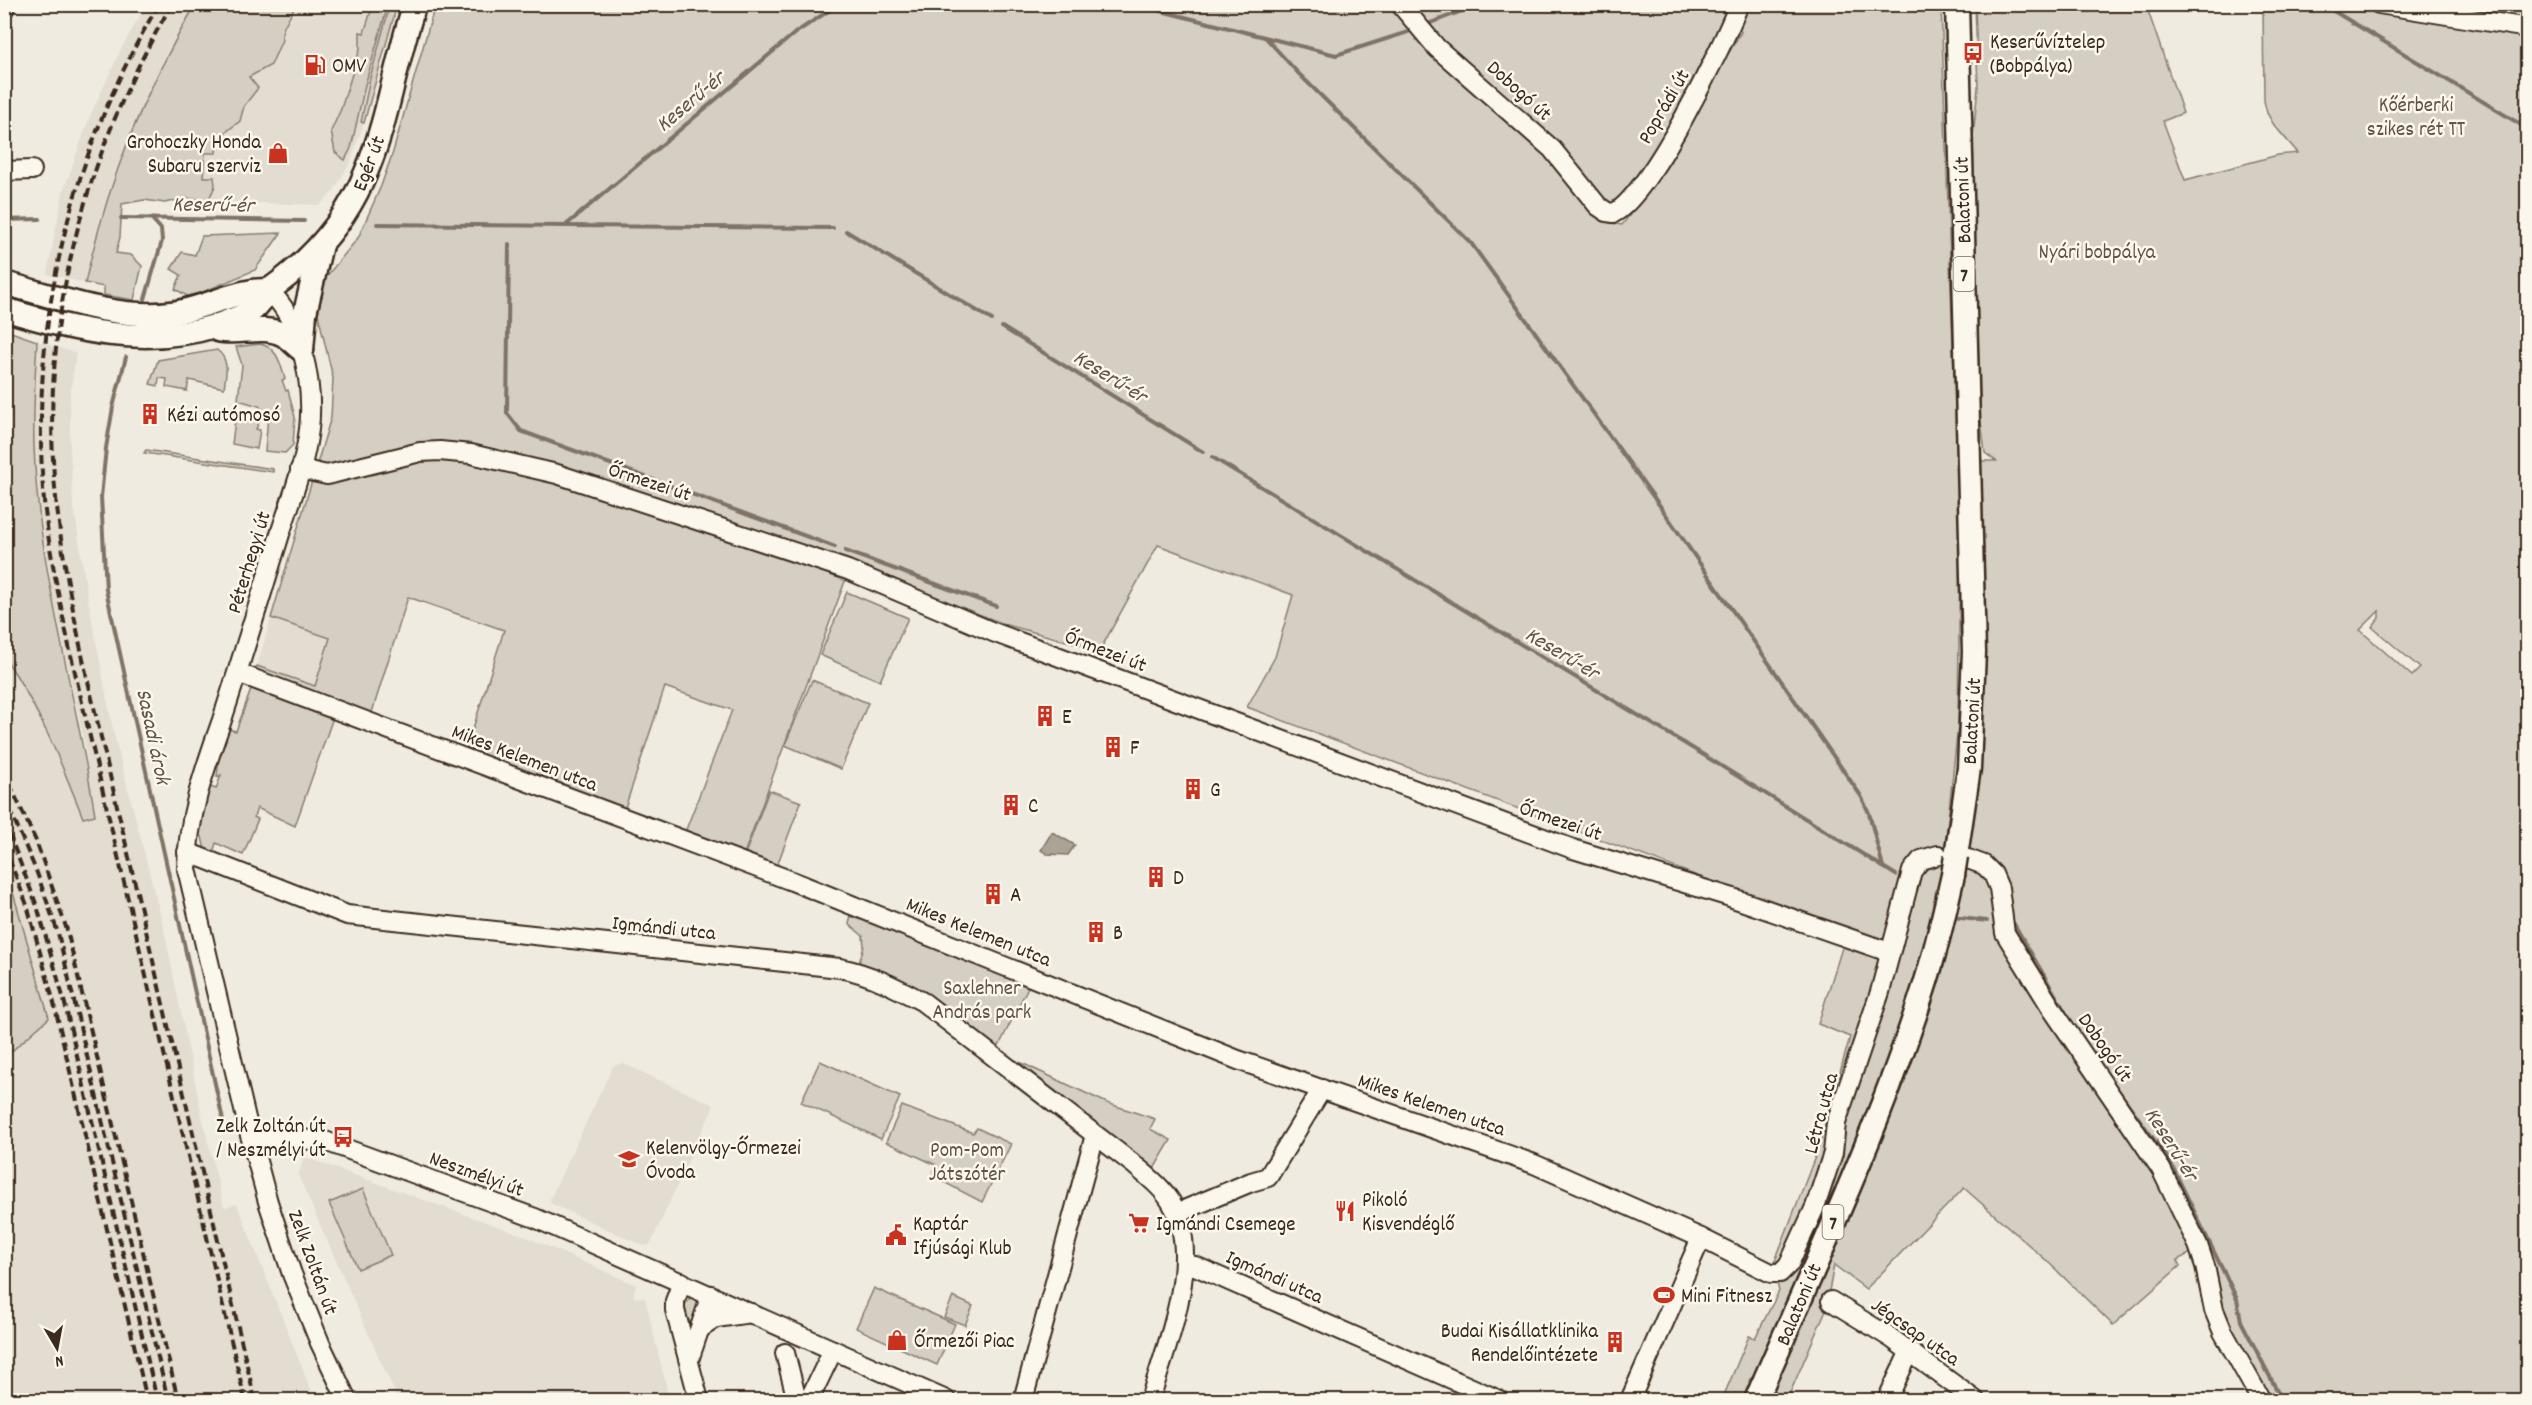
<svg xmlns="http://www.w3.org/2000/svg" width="2532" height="1405" viewBox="0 0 2532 1405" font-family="Dekko,sans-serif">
<rect width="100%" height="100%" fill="#f0ebe0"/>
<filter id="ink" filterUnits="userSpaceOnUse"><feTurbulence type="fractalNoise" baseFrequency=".0167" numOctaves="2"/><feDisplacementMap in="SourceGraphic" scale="12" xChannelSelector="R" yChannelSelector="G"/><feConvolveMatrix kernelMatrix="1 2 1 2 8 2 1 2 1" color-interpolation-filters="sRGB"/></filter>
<g filter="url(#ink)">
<g fill="#e2dcd1">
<polygon points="146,5 196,5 163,60 116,169 97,230 85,283 47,274 63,192 90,116 122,47"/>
<polygon points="295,5 398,5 364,123 350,163 333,192 320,205 208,201 215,186 214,177 203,177 205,153 217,139 240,121 244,106 258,88 249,77 281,36 284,25 291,18"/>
<polygon points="37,341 76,353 70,396 70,447 73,501 87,594 114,735 164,929 203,1121 224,1207 237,1204 315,1400 5,1400 4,1057 49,1018 12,889 5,873 5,658 24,686 56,748 83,817 95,815 84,741 53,599 39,504 34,448 34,392"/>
<polygon points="271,618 330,638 316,686 257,666"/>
<polygon points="622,1063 714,1105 650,1245 644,1246 552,1204 550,1199 613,1066"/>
<polygon points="304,1157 522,1235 636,1285 633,1297 645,1298 669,1398 667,1400 398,1400 298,1175"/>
</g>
<g fill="#d5cec3" stroke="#887c70" stroke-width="1.5" fill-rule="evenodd">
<path d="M 196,4 L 295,5 C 291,17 280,27 282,40 L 271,65 L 249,77 L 258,88 L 244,106 L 240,121 L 217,139 L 216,153 L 205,153 L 203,177 L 214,177 L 215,186 L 208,201 L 186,198 L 165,203 L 144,200 L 122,204 L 120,237 L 116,253 L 131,255 L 142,266 L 134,300 L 104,295 L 104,287 L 85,283 C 109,179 141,97 196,4 Z"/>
<polygon points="373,5 388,5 365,85 351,148 345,160 335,152 331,131 341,109 360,49 360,32 364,33"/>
<polygon points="390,5 397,5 364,123 361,122 370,78"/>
<path d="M 435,5 L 1734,5 L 1630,200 L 1599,207 L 1605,222 L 1622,225 L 1670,162 L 1712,81 L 1741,32 L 1737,21 L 1743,5 L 1941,5 L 1960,544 L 1958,725 L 1945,848 L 1967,854 L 1970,461 L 1996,461 L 1985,453 L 1980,413 L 1975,241 L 1973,137 L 1978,87 L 1975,5 L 2146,5 L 2183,113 L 2163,121 L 2185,180 L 2278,155 L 2298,153 L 2274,125 L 2267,113 L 2264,101 L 2263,5 L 2527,5 L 2527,1400 L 2263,1400 L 2195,1251 L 2177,1260 L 2180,1266 L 2113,1325 L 2047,1261 L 1964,1188 L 1866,1289 L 1834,1265 L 1825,1312 L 1787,1400 L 1722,1400 L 1749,1336 L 1755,1338 L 1779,1291 L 1773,1266 L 1818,1149 L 1850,1037 L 1818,1024 L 1847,932 L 1247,707 L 1275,657 L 1293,595 L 1158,545 L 1100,650 L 1007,625 L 851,565 L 741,862 L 682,840 L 732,710 L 665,687 L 622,817 L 464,757 L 504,630 L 408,597 L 369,722 L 336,709 L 295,826 L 257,808 L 254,817 L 258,819 L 243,855 L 216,843 L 213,853 L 205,850 L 202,837 L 195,834 L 208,786 L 216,789 L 221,775 L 217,777 L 219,755 L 228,729 L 236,731 L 253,684 L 257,666 L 315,686 L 330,638 L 271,618 L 331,417 L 333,378 L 317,310 L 319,295 L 325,278 L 358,238 L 381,186 L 393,152 ZM 2379,611 L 2379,618 L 2372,627 L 2420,668 L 2412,676 L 2360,630 Z"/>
<polygon points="281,233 255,270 203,292 187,296 175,289 181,275 171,269 182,252 195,255 202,236"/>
<path d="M 5,330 L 37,341 C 35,376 33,411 34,446 C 38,571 76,693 95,815 L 83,818 C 61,762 39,708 5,658 Z"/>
<path d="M 260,344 C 278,348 280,363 285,379 L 282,380 L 286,391 L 288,390 L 295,417 L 293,445 L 285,453 L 265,451 L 268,416 L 259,406 L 238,400 L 242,365 L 236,347 Z"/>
<path d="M 217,350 C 230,360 226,374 224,388 L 189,380 L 187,391 L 166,387 L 167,379 L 159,378 L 158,386 L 150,384 L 158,360 Z"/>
<polygon points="244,414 255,416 260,420 256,429 260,430 257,449 232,444 235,420"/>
<polygon points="146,450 273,469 273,472 144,453"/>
<polygon points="847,592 908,618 880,681 820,655"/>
<polygon points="812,680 868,703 841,769 785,745"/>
<polygon points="769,790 801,802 776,868 744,857"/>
<polygon points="5,873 12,889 49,1018 5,1057"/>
<polygon points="852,910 1031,981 998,1048 1013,1059 1107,1103 1155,1119 1150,1129 1171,1140 1151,1174 864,969 859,963 864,946 863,936 849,924"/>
<polygon points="820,1061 900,1097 881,1139 801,1102"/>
<polygon points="902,1106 973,1133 977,1128 1011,1144 982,1202 932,1176 936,1165 886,1142"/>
<polygon points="363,1189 391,1255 358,1269 329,1203"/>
<polygon points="874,1288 955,1324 937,1365 856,1328"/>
<polygon points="693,1297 700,1301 695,1319 690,1322 686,1316 685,1304"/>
<polygon points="953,1297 973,1306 965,1325 944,1317"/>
</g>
<polygon fill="#aca397" stroke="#7f7367" stroke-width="1.5" points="1052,832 1075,845 1068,855 1047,854 1041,850"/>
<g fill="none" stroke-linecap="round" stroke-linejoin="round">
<g stroke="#7f7367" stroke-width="4">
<polyline points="1133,4 1336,55 1408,32"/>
<polyline points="2322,4 2528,129"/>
<polyline points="1425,25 1481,4"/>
<polyline points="1266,38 1298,73 1471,243 1660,506 1861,796 1869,813 1883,867"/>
<polyline points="121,218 304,221"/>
<polyline points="4,220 40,219"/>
<polyline points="377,224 565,226 795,33 839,4"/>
<polyline points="566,226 833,228"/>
<polyline points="846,231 992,320"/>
<polyline points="509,244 507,413 521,431 835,547"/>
<polyline points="145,299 162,241 161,229 152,219"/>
<polyline points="1002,327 1203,452"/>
<polyline points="126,357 113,407 106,448 101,497 106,590 223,1120"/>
<polyline points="1212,457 1702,754 1896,875"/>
<polyline points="845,551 996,606"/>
<polyline points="1952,917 1987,921"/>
<polyline points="2009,923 2014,924 2071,1022"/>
<polyline points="2109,1078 2169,1160 2237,1299 2241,1321 2282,1400"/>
</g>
<defs>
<g id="minor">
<path d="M 1400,4 L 1437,48 L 1552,149 L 1598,206 L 1607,212 L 1614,213 C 1650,195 1723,46 1739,4"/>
<polyline points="2379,4 2528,28"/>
<polyline points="4,9 5,4"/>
<polyline points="4,171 32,170"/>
<path d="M 268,290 C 302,320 314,385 309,429 C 305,464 291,500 280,534 C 261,596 242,658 222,720 C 205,768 187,818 187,869 L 250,1135 L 268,1202 L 292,1274 L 320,1343 L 347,1400"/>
<polyline points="300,469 327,475 420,452 440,451 471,454 557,474 848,570 993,632 1573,849 1730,897 1889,952"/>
<polyline points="238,673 792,881 1238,1060 1534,1164 1701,1238 1771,1273 1780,1273 1789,1264 1815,1207 1833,1153 1836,1123 1880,992 1912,871 1921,860 1938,855"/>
<path d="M 187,852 L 347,915 L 840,968 C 870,974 896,987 923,1002 L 1132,1163 C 1146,1175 1162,1187 1171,1202 C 1204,1257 1166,1345 1150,1400"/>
<polyline points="1968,859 1984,865 1993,874 1999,888 2005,933 2054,1012 2161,1169 2198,1245 2205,1266 2214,1310 2223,1332 2261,1400"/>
<polyline points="250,1135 325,1141 535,1218 946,1400"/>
<polyline points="1177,1213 1251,1182 1268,1177 1322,1089"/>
<polyline points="1184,1265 1195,1266 1499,1400"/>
<polyline points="682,1282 675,1301 675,1310 699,1400"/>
<polyline points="1831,1301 1891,1338 1975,1400"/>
<polyline points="701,1328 716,1318 751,1313"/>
<polyline points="785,1353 797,1400"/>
<polyline points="689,1360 711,1295"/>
<polyline points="809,1400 833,1350"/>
<polyline points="1023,1400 1095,1135"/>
<polyline points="1630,1400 1701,1238"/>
<polyline points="1887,1400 1909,1353"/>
</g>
<g id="major">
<path d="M 4,283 C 57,297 116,320 171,313 C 204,309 237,289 268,290"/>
<path d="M 4,309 C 75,331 146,348 218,325 C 229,321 242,317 251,311 C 261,305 263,294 272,288 C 315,257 347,220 367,170 C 389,117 396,58 415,4"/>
<path d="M 218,330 C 239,335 263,324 284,335 C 290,339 296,346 302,350"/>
<polyline points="302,350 305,313 320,249"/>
<polyline points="1956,856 1969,768 1974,652 1957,4"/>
<path d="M 1756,1400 C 1814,1267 1877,1133 1922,994 C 1935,955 1944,915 1953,875"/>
</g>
</defs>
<use href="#minor" stroke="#3b2a1e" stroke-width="22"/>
<use href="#major" stroke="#3b2a1e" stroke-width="27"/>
<use href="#minor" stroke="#fbf7ec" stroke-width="18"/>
<use href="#major" stroke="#fbf7ec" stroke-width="22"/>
<g stroke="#3b2a1e" stroke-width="4" stroke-dasharray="9 4.5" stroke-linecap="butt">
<path d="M 159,4 C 71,152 31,318 43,489 C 47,543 59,597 70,651 L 245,1400"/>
<path d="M 172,4 C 88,147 42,310 54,476 C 59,540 71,602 84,664 L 255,1400"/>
<polyline points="4,772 36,841 67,930 178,1400"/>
<polyline points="4,796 37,873 58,933 168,1400"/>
<polyline points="4,821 37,906 64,1000 157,1400"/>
<polyline points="4,846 27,905 54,1003 147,1400"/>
</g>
<defs>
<polyline id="major-bridge" points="1953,875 1956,856"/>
</defs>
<use href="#major-bridge" stroke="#3b2a1e" stroke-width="27" stroke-linecap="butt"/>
<use href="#major-bridge" stroke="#fbf7ec" stroke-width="22"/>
</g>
</g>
<defs>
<symbol id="bus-bare" viewBox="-9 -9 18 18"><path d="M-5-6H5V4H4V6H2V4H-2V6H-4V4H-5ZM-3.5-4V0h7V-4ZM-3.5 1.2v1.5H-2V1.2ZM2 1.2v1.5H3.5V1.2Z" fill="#c8321e" stroke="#fbf7ec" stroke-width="2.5" paint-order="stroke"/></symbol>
<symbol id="fuel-bare" viewBox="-9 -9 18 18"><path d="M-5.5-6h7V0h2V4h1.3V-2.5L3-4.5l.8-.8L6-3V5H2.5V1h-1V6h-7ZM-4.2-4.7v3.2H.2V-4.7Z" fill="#c8321e" stroke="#fbf7ec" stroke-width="2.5" paint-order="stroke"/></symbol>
<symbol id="shop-bare" viewBox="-9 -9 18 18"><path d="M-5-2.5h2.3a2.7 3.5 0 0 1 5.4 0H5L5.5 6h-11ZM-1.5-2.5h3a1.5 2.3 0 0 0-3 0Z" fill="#c8321e" stroke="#fbf7ec" stroke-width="2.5" paint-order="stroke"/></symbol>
<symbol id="building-bare" viewBox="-9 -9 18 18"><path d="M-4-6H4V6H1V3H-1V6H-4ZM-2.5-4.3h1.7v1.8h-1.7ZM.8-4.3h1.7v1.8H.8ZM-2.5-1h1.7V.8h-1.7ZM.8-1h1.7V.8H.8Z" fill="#c8321e" stroke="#fbf7ec" stroke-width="2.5" paint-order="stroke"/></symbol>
<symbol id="school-bare" viewBox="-9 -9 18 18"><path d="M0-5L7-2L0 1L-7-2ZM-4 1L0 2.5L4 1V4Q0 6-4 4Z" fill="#c8321e" stroke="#fbf7ec" stroke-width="2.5" paint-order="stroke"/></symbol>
<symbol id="restaurant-bare" viewBox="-9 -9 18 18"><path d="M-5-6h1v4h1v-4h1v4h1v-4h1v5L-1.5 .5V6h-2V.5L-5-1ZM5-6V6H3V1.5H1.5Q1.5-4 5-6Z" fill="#c8321e" stroke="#fbf7ec" stroke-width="2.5" paint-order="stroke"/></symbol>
<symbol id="supermarket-bare" viewBox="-9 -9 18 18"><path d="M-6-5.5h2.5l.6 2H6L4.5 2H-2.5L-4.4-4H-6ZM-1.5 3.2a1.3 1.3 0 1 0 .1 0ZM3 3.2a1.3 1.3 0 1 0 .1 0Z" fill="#c8321e" stroke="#fbf7ec" stroke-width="2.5" paint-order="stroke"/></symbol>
<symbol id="civic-bare" viewBox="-9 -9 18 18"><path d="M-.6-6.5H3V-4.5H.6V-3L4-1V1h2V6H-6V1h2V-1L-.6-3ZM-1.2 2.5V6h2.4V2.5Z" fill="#c8321e" stroke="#fbf7ec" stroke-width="2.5" paint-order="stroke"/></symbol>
<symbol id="stadium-bare" viewBox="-9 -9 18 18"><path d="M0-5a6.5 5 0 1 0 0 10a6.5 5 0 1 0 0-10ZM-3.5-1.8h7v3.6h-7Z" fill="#c8321e" stroke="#fbf7ec" stroke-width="2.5" paint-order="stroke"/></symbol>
</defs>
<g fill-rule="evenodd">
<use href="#bus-bare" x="1958" y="38" width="30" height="30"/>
<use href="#fuel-bare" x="300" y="50" width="30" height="30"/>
<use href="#shop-bare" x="263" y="138" width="30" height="30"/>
<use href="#building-bare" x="135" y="399" width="30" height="30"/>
<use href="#building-bare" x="1030" y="701" width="30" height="30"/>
<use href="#building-bare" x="1098" y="732" width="30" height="30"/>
<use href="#building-bare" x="1178" y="774" width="30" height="30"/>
<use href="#building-bare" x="996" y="790" width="30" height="30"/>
<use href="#building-bare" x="1141" y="862" width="30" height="30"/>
<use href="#building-bare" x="978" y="879" width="30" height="30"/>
<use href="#building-bare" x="1081" y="917" width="30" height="30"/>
<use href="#bus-bare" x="328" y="1122" width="30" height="30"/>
<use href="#school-bare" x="614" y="1144" width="30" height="30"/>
<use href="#restaurant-bare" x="1330" y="1196" width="30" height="30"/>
<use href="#supermarket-bare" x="1124" y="1208" width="30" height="30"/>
<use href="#civic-bare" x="881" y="1220" width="30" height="30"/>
<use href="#stadium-bare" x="1649" y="1280" width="30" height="30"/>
<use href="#shop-bare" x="882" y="1325" width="30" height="30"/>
<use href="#building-bare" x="1600" y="1327" width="30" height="30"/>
</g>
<g text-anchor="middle" stroke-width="5" stroke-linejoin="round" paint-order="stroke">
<g fill="#fbf7ec" stroke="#75685c" stroke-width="1.5">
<rect x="1953.5" y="257" width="21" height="34" rx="4.5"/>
<rect x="1822.5" y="1205" width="21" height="34" rx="4.5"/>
</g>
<g font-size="20" font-weight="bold" fill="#3b2a1e">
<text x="1964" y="281">7</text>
<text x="1833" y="1229">7</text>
</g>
<g font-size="21" fill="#3b2a1e" stroke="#fbf7ec" text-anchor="start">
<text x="1990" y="48">Keserűvíztelep<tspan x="1990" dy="24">(Bobpálya)</tspan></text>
<text x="332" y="72">OMV</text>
<text x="261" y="148" text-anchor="end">Grohoczky Honda<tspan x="261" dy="24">Subaru szerviz</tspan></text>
<text x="167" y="421">Kézi autómosó</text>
<text x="1062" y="723">E</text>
<text x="1130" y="754">F</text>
<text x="1210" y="796">G</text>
<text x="1028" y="812">C</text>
<text x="1173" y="884">D</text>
<text x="1010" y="901">A</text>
<text x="1113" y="939">B</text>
<text x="326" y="1132" text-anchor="end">Zelk Zoltán út<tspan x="326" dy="24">/ Neszmélyi út</tspan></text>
<text x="646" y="1154">Kelenvölgy-Őrmezei<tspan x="646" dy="24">Óvoda</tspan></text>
<text x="1362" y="1206">Pikoló<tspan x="1362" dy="24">Kisvendéglő</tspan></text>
<text x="913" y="1230">Kaptár<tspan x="913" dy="24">Ifjúsági Klub</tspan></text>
<text x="1156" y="1230">Igmándi Csemege</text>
<text x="1681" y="1302">Mini Fitnesz</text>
<text x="1598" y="1337" text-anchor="end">Budai Kisállatklinika<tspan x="1598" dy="24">Rendelőintézete</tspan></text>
<text x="914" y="1347">Őrmezői Piac</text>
</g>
<g font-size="21" fill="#3b2a1e" stroke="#fbf7ec">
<text transform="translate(1520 90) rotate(42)" y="7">Dobogó út</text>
<text transform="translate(1663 106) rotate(-60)" y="7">Poprádi út</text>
<text transform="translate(368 163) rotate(-69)" y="7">Egér út</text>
<text transform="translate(1962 200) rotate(-92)" y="7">Balatoni út</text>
<text transform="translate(650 481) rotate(18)" y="7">Őrmezei út</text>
<text transform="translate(248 562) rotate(-73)" y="7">Péterhegyi út</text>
<text transform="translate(1106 650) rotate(21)" y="7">Őrmezei út</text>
<text transform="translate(1971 721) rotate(-87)" y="7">Balatoni út</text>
<text transform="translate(525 757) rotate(21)" y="7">Mikes Kelemen utca</text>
<text transform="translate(1561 820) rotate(19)" y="7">Őrmezei út</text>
<text transform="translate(664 927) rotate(6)" y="7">Igmándi utca</text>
<text transform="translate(979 931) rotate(22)" y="7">Mikes Kelemen utca</text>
<text transform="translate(2106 1047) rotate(55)" y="7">Dobogó út</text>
<text transform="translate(1432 1104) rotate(19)" y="7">Mikes Kelemen utca</text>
<text transform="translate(1820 1113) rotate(-75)" y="7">Létra utca</text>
<text transform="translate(477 1173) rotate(20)" y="7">Neszmélyi út</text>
<text transform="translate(314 1262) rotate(70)" y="7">Zelk Zoltán út</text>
<text transform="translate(1275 1276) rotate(24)" y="7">Igmándi utca</text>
<text transform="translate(1798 1304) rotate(-67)" y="7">Balatoni út</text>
<text transform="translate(1916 1331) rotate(35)" y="7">Jégcsap utca</text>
</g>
<g font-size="21" fill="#625347" stroke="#fbf7ec">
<text x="2416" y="111">Kőérberki<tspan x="2416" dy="24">szikes rét TT</tspan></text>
<text x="2097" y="258">Nyári bobpálya</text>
<text x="982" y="994">Saxlehner<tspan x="982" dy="24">András park</tspan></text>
<text x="967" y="1156">Pom-Pom<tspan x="967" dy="24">Játszótér</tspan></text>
</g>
<g font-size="22" font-style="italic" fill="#635448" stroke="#fbf7ec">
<text transform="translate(689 100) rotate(-40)" y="8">Keserű-ér</text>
<text transform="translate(213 203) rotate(1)" y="8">Keserű-ér</text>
<text transform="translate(1111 375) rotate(32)" y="8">Keserű-ér</text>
<text transform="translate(1563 652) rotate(31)" y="8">Keserű-ér</text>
<text transform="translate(155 736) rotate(78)" y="8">Sasadi árok</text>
<text transform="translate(2173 1143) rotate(58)" y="8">Keserű-ér</text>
</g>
</g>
<rect width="2532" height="1405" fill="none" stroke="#fbf7ec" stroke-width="24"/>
<rect x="12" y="12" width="2508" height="1381" fill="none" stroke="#3b2a1e" stroke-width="2" filter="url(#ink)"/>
<g transform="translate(57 1348) rotate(170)" stroke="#fbf7ec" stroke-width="4.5" paint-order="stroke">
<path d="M0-4.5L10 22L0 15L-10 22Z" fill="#3b2a1e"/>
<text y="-9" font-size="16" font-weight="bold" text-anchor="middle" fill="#3b2a1e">N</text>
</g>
</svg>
